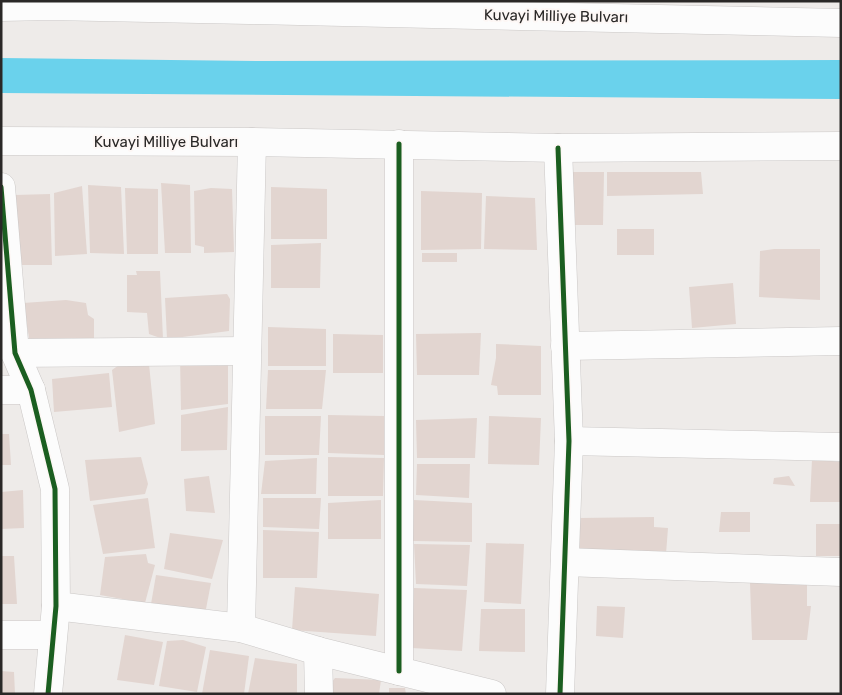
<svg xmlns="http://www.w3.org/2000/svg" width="842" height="695" viewBox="0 0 842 695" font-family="Rubik,sans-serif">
<rect width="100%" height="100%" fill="#eeebe9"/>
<polygon fill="#6ad2ec" points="1,58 256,61 841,60 841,99 1,93"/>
<g fill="#e2d5d0">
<polygon points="570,172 604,172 603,225 570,225"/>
<polygon points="607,172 701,172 703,194 607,196"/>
<polygon points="161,183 190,185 191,253 165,253"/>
<polygon points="88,185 121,187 124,254 90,253"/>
<polygon points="82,186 87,254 55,256 54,193"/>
<polygon points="271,187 327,189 327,239 271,239"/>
<polygon points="125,188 158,189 158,254 127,254"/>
<polygon points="211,188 232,189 234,252 204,253 204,247 195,245 194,191"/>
<polygon points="421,191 482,193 481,249 421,250"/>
<polygon points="50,194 52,265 12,265 15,195"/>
<polygon points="486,196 535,198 537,250 484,249"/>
<rect x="617" y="229" width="37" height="26"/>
<polygon points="321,243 320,288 271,288 271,245"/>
<polygon points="774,249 820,249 820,300 759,297 760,251"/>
<rect x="422" y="253" width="35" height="9"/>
<polygon points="136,271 160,271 163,339 149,334 147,313 127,312 127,275 137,275"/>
<polygon points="733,283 736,324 692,328 689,287"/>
<polygon points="227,294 230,299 229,331 167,339 165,298"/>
<polygon points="66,300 86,303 88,315 94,319 94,340 30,343 23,303"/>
<polygon points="268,327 326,329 326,366 268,366"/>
<polygon points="481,333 479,375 417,375 416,334"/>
<polygon points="333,334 383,335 383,373 333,373"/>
<polygon points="496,344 541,346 541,395 498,395 497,386 491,385 496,358"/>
<polygon points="180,357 228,357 228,404 181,410"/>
<polygon points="149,364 155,424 119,432 112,370 119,365"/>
<polygon points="268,370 326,370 322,409 266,409"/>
<polygon points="109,373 112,407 54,412 52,379"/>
<polygon points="228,407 227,450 181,451 181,415"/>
<polygon points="328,415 384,416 384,455 328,453"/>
<polygon points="265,416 321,416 319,455 265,455"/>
<polygon points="489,416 541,418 539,465 488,464"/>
<polygon points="477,418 475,458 417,458 416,420"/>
<polygon points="1,434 9,434 11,465 1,465"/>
<polygon points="141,457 148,484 145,494 90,501 85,460"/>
<polygon points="328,457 384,458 383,496 328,496"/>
<polygon points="317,458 316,494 261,494 265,461"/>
<polygon points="812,459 841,462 841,502 810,502"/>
<polygon points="417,464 470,464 469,498 416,495"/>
<polygon points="209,476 215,513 186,511 184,479"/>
<polygon points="789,476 795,486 773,484 774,478"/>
<polygon points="23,490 24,528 1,529 1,492"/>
<polygon points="148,498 155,548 103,554 93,505"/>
<polygon points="263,498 321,498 319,529 263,527"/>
<polygon points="381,500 381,539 328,539 328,503"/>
<polygon points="414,500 472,503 472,542 413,541"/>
<polygon points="721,512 750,512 750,532 719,532"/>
<polygon points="654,517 654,527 668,528 666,554 577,554 579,518"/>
<rect x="816" y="524" width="25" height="32"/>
<polygon points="263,530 319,532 317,578 263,578"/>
<polygon points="170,533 223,540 212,579 164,569"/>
<polygon points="486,543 524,544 521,604 484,602"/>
<polygon points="414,544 470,545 467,586 416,584"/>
<polygon points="146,554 148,563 155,565 145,603 100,595 105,557"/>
<polygon points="1,556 14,556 17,604 1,604"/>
<polygon points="156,575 211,583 205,614 151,604"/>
<polygon points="750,583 807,584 807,606 811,606 807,640 752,640"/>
<polygon points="295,587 379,594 376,636 292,630"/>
<polygon points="414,588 467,590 462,651 412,648"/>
<polygon points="597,606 625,607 623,638 596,636"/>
<polygon points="481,609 525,609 525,652 479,651"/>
<polygon points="125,635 163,642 154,685 117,680"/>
<polygon points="183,640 206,647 197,692 159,686 167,641"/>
<polygon points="210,650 249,656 244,694 202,694"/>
<polygon points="255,658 297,664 297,694 248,694"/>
<polygon points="1,671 14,672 15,694 1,694"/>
<polygon points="335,678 381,680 379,694 328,694 328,687"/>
<polygon points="389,688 405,688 406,694 389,694"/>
</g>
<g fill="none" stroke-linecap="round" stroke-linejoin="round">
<defs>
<g id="minor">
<polyline points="558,148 569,441 560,694"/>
<polyline points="1,187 15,353 31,390 55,489 56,606 48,694"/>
<polyline points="565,346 841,341"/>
<polyline points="15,353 247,351"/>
<polyline points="1,390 31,390"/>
<polyline points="569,441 841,447"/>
<polyline points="565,562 841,572"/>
<polyline points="56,606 241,628 318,651 492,694"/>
<polyline points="241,628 252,142"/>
<polyline points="1,635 53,635"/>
<polyline points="318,651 319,694"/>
<polyline points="399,671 399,144"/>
</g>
<g id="major">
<polyline points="1,7 50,6 249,10 841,23"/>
<polyline points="1,141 252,142 558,148 841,146"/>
</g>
</defs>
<use href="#minor" stroke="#cbc8c7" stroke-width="29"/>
<use href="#major" stroke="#cbc8c7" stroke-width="29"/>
<use href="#minor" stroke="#fcfcfc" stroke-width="28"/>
<use href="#major" stroke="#fcfcfc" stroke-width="28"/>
<defs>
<g id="cycleway">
<polyline points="558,148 569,441 560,694"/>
<polyline points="1,187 15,353 31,390 55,489 56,606 48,694"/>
<polyline points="399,671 399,144"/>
</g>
</defs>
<use href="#cycleway" stroke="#fdf7f5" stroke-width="8"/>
<use href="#cycleway" stroke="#1b5e20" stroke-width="5"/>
</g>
<g text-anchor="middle" stroke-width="4" stroke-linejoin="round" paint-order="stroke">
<g font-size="15" fill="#2a2827" stroke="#fdf7f5">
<text transform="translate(556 16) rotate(1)" y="5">Kuvayi Milliye Bulvarı</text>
<text x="166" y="147">Kuvayi Milliye Bulvarı</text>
</g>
</g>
<rect width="842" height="695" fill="none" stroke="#2a2827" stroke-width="5"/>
</svg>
